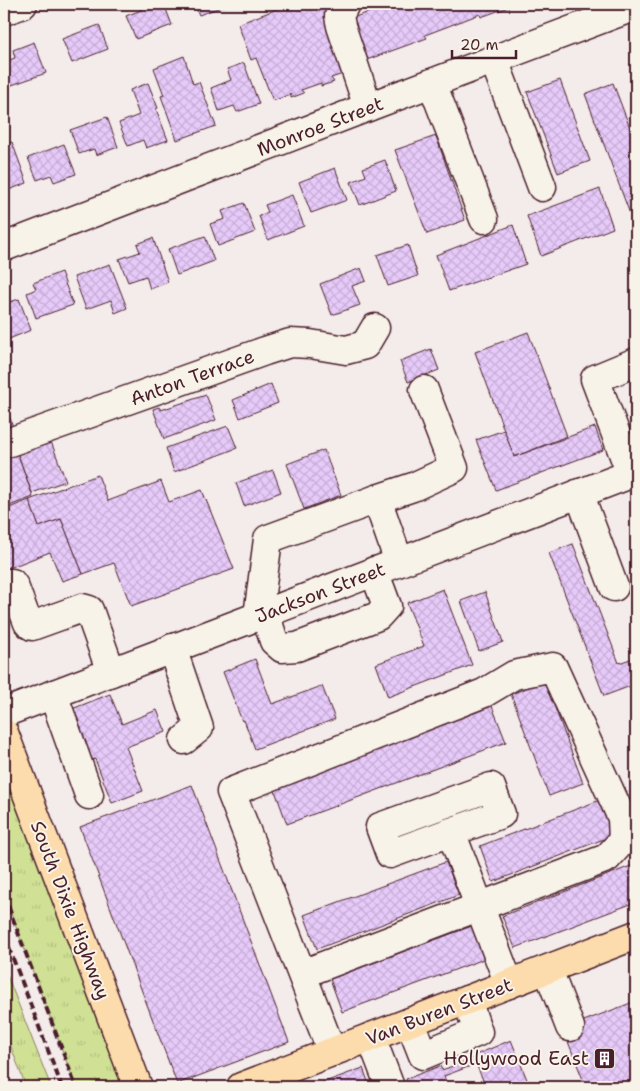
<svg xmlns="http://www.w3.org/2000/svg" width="640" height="1091" viewBox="0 0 640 1091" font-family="'Shantell Sans',sans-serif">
<defs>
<pattern id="grass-tufts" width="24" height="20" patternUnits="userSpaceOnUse" patternTransform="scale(1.25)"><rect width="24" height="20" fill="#d0e195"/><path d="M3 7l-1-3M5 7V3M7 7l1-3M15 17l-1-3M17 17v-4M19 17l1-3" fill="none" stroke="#b4c181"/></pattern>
<pattern id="building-cross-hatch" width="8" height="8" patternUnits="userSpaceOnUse" patternTransform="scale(1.25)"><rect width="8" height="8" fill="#e6caf9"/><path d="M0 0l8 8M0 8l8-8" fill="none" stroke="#c7add6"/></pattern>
</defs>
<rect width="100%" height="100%" fill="#f4ebeb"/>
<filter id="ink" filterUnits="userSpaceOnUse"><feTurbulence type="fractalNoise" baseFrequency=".02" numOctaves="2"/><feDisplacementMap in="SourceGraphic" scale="10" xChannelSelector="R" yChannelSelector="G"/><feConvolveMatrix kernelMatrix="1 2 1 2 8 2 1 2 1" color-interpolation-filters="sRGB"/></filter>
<g filter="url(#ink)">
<g fill="url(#grass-tufts)" stroke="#8d8060">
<polygon points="4,774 45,879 124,1087 76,1087 4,895"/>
<polygon points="5,970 51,1087 26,1087 4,1028 4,971"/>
</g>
<g fill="url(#building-cross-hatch)" stroke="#4a1f2b">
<polygon points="139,4 164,4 172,25 136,39 126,16 141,10"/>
<polygon points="194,4 229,4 199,15"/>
<polygon points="290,4 324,4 349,72 331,78 334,82 321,86 321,83 301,90 304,93 291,98 291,94 273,101 256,58 251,60 238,24"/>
<polygon points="393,4 517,4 481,17 480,14 425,35 427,38 361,62 346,20"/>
<polygon points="99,25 108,49 72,63 62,39"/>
<polygon points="34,42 46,73 9,86 4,71 4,62 15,58 13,50"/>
<polygon points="184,56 193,84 199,82 216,126 177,140 161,96 164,95 154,68"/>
<polygon points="244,63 259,104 237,112 234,106 219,111 211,88 231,80 227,69"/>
<polygon points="636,74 636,94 630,76"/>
<polygon points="560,80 590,161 558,173 527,92"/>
<polygon points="148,83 158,108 156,109 168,140 146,148 143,140 128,146 119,123 139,115 130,90"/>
<polygon points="613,83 636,144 636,230 585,94"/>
<polygon points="107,117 118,147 96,155 94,149 79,154 70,130"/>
<polygon points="436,136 465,220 427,234 395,150"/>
<polygon points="12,142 27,183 6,191 4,187 4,145"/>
<polygon points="64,144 76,174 54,182 51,175 37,180 28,158"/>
<polygon points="385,160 396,191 360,205 351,182 366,176 363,168"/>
<polygon points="335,168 347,200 311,213 299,182"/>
<polygon points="600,189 613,228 541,256 527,216"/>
<polygon points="292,195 304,226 268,240 259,216 268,212 265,205"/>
<polygon points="244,203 255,232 218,246 210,224 225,219 222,211"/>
<polygon points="513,225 526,264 449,291 436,255"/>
<polygon points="205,236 214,261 177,275 168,249"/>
<polygon points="153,238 168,282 150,289 146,276 128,282 119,259 140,252 137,244"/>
<polygon points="408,245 418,276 388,286 377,255"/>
<polygon points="110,264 127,308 115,313 111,300 86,309 74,277"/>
<polygon points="361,268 366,281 352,286 360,305 332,315 320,284"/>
<polygon points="61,272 73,305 36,318 27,293 36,289 33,283"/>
<polygon points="19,299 31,330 4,341 4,304"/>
<polygon points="528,332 567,436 514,457 475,352"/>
<polygon points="431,349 439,370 408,382 400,361"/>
<polygon points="271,384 278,403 240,418 233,400"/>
<polygon points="206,395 216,420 164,439 153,409 159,407 161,410"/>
<polygon points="7,409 14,430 4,434 4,410"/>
<polygon points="228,426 237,448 174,472 166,448"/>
<polygon points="595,427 603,450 496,490 476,440 504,430 514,457"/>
<polygon points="50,439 66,481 32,493 17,452"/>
<polygon points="324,450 341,495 304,509 287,464"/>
<polygon points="17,452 33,497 4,508 4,457"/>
<polygon points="273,470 281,492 244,506 236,483"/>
<polygon points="98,475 108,501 161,481 169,502 202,490 234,569 131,606 114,563 83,574 61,519 39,527 29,500"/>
<polygon points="29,500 39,527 61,519 83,574 62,581 50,552 4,570 4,510"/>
<polygon points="573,544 619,663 636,657 636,684 604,696 549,553"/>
<polygon points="443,589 472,665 388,697 376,664 424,646 407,603"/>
<polygon points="485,592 503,642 479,651 461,601"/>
<polygon points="255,659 272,704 322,686 335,719 255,749 244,720 242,721 223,672"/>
<polygon points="545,681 583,783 549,796 511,694"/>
<polygon points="110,694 122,724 157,710 166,732 126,747 143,791 112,803 95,759 92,760 72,709"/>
<polygon points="492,706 506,742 287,824 274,788"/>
<polygon points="192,785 289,1042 177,1084 80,827"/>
<polygon points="600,800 614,835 493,882 480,846"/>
<polygon points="446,862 459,895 317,949 304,915"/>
<polygon points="636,864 636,902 515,948 502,916"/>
<polygon points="472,926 484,959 342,1012 330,979"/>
<polygon points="636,1001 636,1087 586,1087 563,1029"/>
<polygon points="511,1040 530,1087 486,1087 476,1064 444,1076 448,1087 409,1087 406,1079 440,1066 442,1070 474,1058 473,1056"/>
<polygon points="363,1068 370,1087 311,1087"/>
</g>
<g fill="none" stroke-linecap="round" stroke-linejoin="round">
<defs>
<g id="minor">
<polyline points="345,4 339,16 341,26 368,107"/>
<polyline points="4,11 23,4"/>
<polyline points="494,60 542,187"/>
<polyline points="432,83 484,219"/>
<polyline points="4,247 368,107 636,6"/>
<polyline points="4,444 265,351 290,343 310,344 346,350 365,345 375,328"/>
<polyline points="631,474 595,379 636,362"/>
<polyline points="579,493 614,587"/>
<polyline points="377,499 413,487 454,468 424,390"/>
<polyline points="4,583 12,583 14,586 28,623 32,626 82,608 89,610 111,672"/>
<polyline points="265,613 274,641 282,648 297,647 378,616 387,606 374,571"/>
<polyline points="258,616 268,539 377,499 399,562"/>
<polyline points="172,648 199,728 184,740"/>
<polyline points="53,694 89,795"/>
<polyline points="4,713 636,472"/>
<polygon points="491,787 501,814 390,854 380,827"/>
<polyline points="451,832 509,984"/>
<polyline points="548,970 570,1027"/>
<polyline points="302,974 607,858 623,840 622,818 553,667 514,675 484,693 231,792 332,1052"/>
<polyline points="410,1022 423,1055 478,1032 467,1000"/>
<polyline points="371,1037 390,1087"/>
</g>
<g id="major">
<polyline points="4,733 138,1087"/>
<polyline points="241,1087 636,935"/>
</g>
</defs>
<use href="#minor" stroke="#4a1f2b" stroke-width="31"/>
<use href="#major" stroke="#4a1f2b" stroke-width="31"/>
<use href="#minor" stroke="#f7f3e8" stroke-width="28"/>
<use href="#major" stroke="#fcdcac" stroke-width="28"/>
<g stroke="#4a1f2b" stroke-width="4" stroke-dasharray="8 4" stroke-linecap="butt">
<polyline points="4,895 76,1087"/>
<polyline points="4,935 62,1087"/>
</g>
</g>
</g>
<defs>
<symbol id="building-square" viewBox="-11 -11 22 22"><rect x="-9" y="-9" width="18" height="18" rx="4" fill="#4a1f2b" stroke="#f7f3e8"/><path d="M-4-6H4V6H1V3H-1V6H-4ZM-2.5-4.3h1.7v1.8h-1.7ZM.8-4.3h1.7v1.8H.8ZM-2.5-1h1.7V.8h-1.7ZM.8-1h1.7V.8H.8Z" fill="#fff"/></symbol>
</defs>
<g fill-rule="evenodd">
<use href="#building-square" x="592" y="1046" width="25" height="25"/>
</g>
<g text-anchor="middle" stroke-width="4" stroke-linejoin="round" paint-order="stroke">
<g font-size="19" fill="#4a1f2b" stroke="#f7f3e8">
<text transform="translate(320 126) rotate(-21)" y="7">Monroe Street</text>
<text transform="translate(192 377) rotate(-20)" y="7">Anton Terrace</text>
<text transform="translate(320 592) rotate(-21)" y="7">Jackson Street</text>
<text transform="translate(71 910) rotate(69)" y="7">South Dixie Highway</text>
<text transform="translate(439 1011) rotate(-21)" y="7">Van Buren Street</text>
</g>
<g font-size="19" fill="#4a1f2b" stroke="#f7f3e8" text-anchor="end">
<text x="589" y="1065">Hollywood East</text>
</g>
</g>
<rect width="640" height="1091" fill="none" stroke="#f7f3e8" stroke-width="20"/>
<rect x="10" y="10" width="620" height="1071" fill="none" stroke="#4a1f2b" stroke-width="2" filter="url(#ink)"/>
<path d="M452 50v8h64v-8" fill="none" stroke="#4a1f2b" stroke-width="2.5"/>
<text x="460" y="50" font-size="15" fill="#4a1f2b" stroke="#f7f3e8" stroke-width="4" paint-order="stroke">20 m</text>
</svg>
